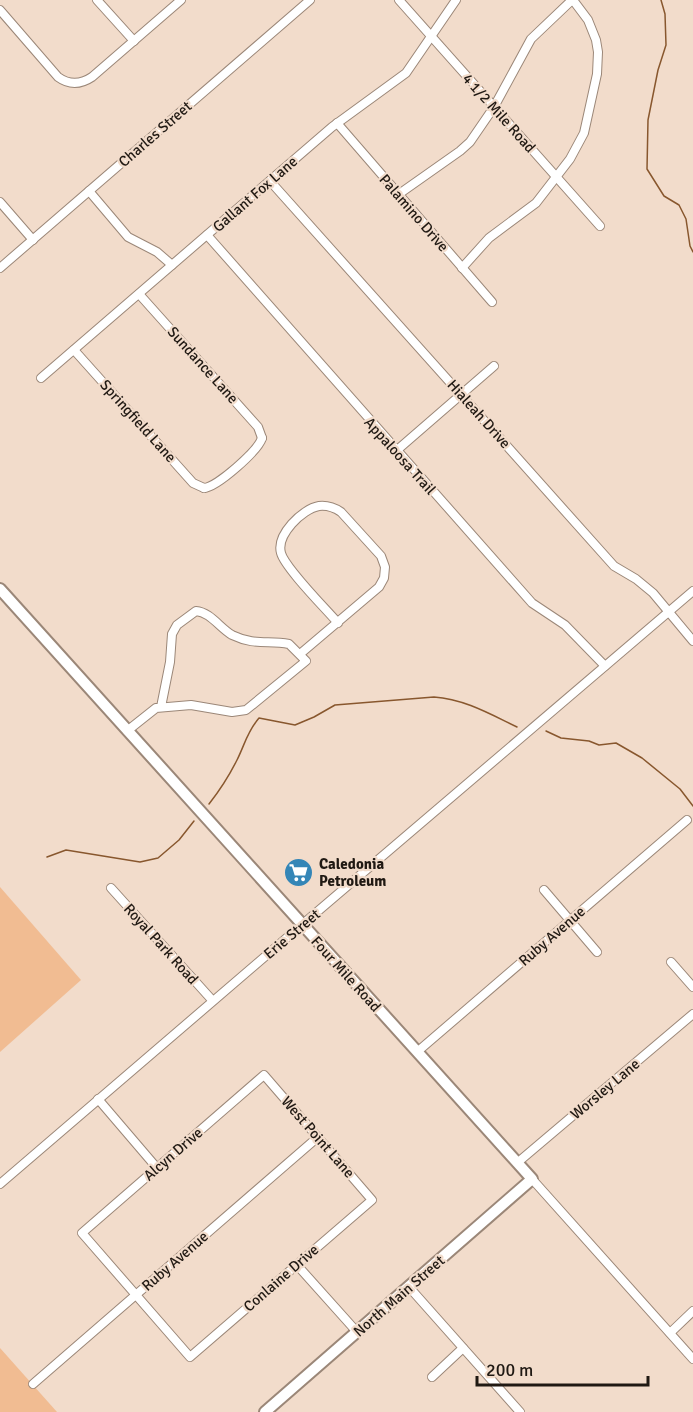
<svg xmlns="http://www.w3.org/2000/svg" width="693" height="1412" viewBox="0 0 693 1412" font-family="Signika,sans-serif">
<rect width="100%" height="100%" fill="#f2dccb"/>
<g fill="#f1bc92">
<polygon points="0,887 81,980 0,1052"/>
<polygon points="0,1348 57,1412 0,1412"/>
</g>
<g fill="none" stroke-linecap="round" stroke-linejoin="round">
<g stroke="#88572e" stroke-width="1.5">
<polyline points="661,0 665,14 666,45 658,70 648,120 647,169 664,196 679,205 686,219 690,246 693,252"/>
<polyline points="546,731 561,738 589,741 599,745 616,743 642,758 680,789 693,806"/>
<path d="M 209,804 C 220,790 229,776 237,760 C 245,744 247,732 259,718 L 295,725 L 314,717 L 335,705 L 434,697 C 464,699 490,714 517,727"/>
<polyline points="47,857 66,850 140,862 158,858 179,840 194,821"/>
</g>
<defs>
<g id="minor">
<polyline points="97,0 134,41"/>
<polyline points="399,0 600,226"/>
<path d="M 0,10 L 58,77 C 69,85 80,85 92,77 L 181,0"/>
<polyline points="337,123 492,302"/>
<polyline points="270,181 614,566 636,579 653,593 693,641"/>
<polyline points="89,191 128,237 157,252 172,265"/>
<polyline points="399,194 460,151 470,142 494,107 531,39 572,0"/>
<polyline points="0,202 33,240"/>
<polyline points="207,235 532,603 565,625 605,666"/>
<polyline points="0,268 310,0"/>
<polyline points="462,268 489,238 536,203 570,159 584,133 597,74 598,52 596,40 588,20 573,0"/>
<polyline points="139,294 258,427 262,438"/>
<polyline points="74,350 193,483 204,488"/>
<polyline points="41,378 332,127 406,73 456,0"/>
<polyline points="396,451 494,366"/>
<path d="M 204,488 C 217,487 258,451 262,438"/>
<path d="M 300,654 L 379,587 L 384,578 L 385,567 L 381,556 L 341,512 C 335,508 328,505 319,506 C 302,509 276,535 281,553 C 285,568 326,609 338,623"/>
<path d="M 127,731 L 156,708 L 191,705 L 232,712 L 246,710 L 306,661 L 289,644 C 268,640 255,646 232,635 C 220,628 210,612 196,611 L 177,625 L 172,634 L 170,662 L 161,707"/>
<polyline points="111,888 212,1000"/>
<polyline points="544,890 597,952"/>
<polyline points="671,962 693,987"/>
<polyline points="417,1052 687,820"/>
<polygon points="264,1075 372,1200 190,1357 82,1233"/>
<polyline points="98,1099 157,1168"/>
<polyline points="517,1163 693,1014"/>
<polyline points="532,1179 693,1359"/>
<path d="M 0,1184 C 230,985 462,789 693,591"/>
<polyline points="297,1265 357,1332"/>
<polyline points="409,1287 520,1412"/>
<polyline points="670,1333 693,1311"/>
<polyline points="432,1377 463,1348"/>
<polyline points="33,1384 318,1137"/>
</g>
<polyline id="major" points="0,589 532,1179 265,1412"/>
</defs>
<use href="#minor" stroke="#9b8778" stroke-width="10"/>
<use href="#major" stroke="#9b8778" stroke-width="14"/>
<use href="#minor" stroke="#fff" stroke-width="8"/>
<use href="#major" stroke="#fff" stroke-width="10"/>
</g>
<defs>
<symbol id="supermarket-disc" viewBox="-11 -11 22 22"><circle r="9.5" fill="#3486b7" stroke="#f2dccb"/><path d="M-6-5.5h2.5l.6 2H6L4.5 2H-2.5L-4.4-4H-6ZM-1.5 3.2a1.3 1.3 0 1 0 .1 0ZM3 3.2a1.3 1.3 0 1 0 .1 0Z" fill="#fff"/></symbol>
</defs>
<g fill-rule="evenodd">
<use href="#supermarket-disc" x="282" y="856" width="33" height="33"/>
</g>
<g text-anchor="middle" stroke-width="4.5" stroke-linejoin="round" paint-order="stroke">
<g font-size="15" fill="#201913" stroke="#f2dccb">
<text transform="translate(499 113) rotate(48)" y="5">4 1/2 Mile Road</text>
<text transform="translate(155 134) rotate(-41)" y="5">Charles Street</text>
<text transform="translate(255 194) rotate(-41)" y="5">Gallant Fox Lane</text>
<text transform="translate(414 213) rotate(49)" y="5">Palamino Drive</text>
<text transform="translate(203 365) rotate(48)" y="5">Sundance Lane</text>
<text transform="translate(479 414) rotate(48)" y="5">Hialeah Drive</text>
<text transform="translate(138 421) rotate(48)" y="5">Springfield Lane</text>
<text transform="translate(400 456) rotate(48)" y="5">Appaloosa Trail</text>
<text transform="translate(292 934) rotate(-40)" y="5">Erie Street</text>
<text transform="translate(552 936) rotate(-41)" y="5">Ruby Avenue</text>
<text transform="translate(161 944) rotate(48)" y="5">Royal Park Road</text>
<text transform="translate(346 974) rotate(48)" y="5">Four Mile Road</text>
<text transform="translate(605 1089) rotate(-40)" y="5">Worsley Lane</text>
<text transform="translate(318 1137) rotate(49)" y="5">West Point Lane</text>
<text transform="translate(173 1154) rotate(-41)" y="5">Alcyn Drive</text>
<text transform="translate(175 1261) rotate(-41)" y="5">Ruby Avenue</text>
<text transform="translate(281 1278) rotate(-41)" y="5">Conlaine Drive</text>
<text transform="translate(399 1296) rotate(-41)" y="5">North Main Street</text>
</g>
<g font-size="15" font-weight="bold" fill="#201913" stroke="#f2dccb" text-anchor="start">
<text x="319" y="869">Caledonia<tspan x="319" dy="17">Petroleum</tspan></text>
</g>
</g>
<path d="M477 1376v9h171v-9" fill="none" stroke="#201913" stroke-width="3"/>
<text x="486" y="1376" font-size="18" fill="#201913" stroke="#f2dccb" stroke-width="4.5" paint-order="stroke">200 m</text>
</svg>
